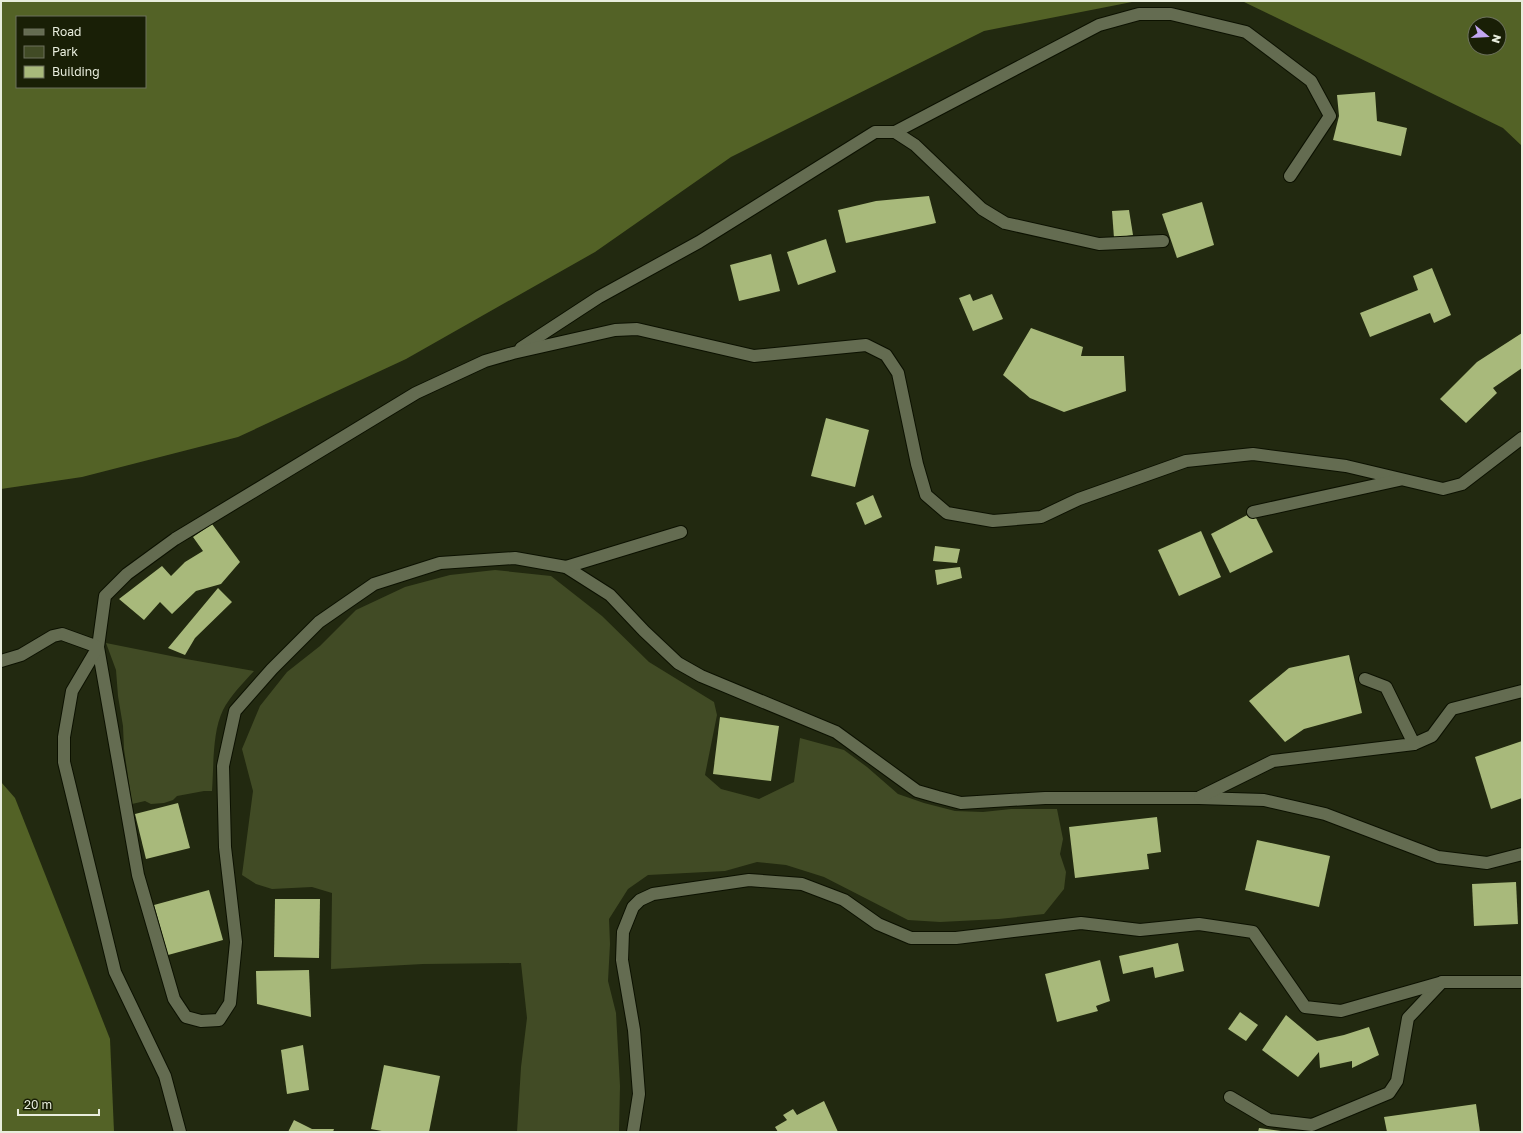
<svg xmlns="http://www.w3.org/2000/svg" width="1523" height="1133" viewBox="0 0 1523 1133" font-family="'Golos Text',sans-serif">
<rect width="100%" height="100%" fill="#222910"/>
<g fill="#414b25">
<polygon points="495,570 551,576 602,616 649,662 714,702 717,715 705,775 721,789 759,799 794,782 800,738 844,750 867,767 898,794 924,803 955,811 983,812 1011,809 1057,809 1063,839 1060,854 1066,872 1064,889 1044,914 999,919 940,922 908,920 824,877 786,865 757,862 725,871 648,875 628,889 609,919 610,944 608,981 616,1013 620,1086 619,1132 517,1132 521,1067 527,1018 521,963 423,964 331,969 332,893 312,887 272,889 256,884 242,875 253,791 242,749 260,706 287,672 320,646 356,610 405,587 450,575"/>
<path d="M 106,643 L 186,659 L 254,671 C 243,683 230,696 223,710 C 212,733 214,765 212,791 L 204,791 L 177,796 L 173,800 L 164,803 L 151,804 L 145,801 L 132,804 L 124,749 L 123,726 L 118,696 L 116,670 Z"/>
</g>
<g fill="#536226" fill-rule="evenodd">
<path d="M 3,1 L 1137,1 L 984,31 L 731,157 L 595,252 L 406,359 L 238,437 L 82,477 L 1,489 L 1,4 ZM 17,17 L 145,17 L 145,87 L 17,87 Z"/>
<path d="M 1242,1 L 1522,1 L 1522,146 L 1503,128 ZM 1475,24 L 1499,24 L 1499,48 L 1475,48 Z"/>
<polygon points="1,782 15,798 110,1039 114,1132 1,1132"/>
</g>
<g fill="#a8b97b">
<polygon points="1375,92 1377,121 1407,128 1401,156 1333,140 1339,116 1337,95"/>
<polygon points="929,196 936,223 846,243 838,210 876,201"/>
<polygon points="1202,202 1214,245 1177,258 1162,214"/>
<polygon points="1129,210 1133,235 1114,238 1112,211"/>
<polygon points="826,239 836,272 798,285 787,252"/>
<polygon points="771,254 780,291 739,301 730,265"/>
<polygon points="1432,268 1451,315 1434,323 1430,313 1370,337 1360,313 1418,290 1413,276"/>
<polygon points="970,294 973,301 992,294 1003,319 973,331 959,298"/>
<polygon points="1031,328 1083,347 1081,356 1124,356 1126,391 1064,412 1030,398 1003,375"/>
<polygon points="1522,333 1522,368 1493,388 1497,393 1466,423 1440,399 1477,362"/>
<polygon points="826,418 869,430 855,487 811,476"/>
<polygon points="873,495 882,517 865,525 856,503"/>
<polygon points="1253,512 1273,552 1230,573 1211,534"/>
<polygon points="212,524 240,562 221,584 196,591 172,614 160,602 144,620 119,599 162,566 171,576 185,562 203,551 193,537"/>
<polygon points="1201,531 1221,577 1179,596 1158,550"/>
<polygon points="935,546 960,549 957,563 933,561"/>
<polygon points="960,567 962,578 937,585 935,570"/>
<polygon points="218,588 232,602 195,638 185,655 168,648"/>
<polygon points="1349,655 1362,713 1304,729 1285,742 1249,701 1289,668"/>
<polygon points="720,717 779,726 771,781 713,774"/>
<polygon points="1522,741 1522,798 1491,809 1475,757"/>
<polygon points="178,803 190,848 146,859 135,814"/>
<polygon points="1157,817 1161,852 1147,854 1149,869 1075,878 1069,827"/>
<polygon points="1257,840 1330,856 1319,907 1245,890"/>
<polygon points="1516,882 1518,924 1474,926 1472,884"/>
<polygon points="209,890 223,940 168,955 154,905"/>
<polygon points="275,899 320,899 319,958 274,957"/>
<polygon points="1178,943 1184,971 1155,978 1153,967 1123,974 1119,956"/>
<polygon points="1100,960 1110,1001 1096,1006 1098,1011 1057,1022 1045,974"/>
<polygon points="309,970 311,1017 257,1004 256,971"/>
<polygon points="1240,1012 1258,1025 1246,1041 1228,1029"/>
<polygon points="1286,1015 1317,1041 1344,1035 1369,1027 1379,1055 1352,1068 1352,1061 1320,1068 1319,1052 1298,1077 1262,1050"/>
<polygon points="303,1045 309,1090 287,1094 281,1050"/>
<polygon points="384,1065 440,1076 429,1132 387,1132 371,1129"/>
<polygon points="824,1101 838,1132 778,1132 775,1127 787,1120 783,1115 793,1109 797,1115"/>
<polygon points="1476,1104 1480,1132 1387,1132 1384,1117"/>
<polygon points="294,1120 312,1129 334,1129 333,1132 288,1132"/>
<polygon points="1259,1128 1281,1131 1281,1132 1258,1132"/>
</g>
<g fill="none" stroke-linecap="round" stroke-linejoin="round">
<defs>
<g id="lane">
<polyline points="895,132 1099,25 1139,14 1171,14 1246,32 1311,81 1330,116 1290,176"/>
<polyline points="521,348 599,297 699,242 875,132 895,132 915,145 982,209 1005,223 1099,244 1163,241"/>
<polyline points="1522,438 1462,484 1443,489 1346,466 1253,454 1186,461 1079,499 1041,517 993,521 947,513 926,495 917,464 898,373 886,355 866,345 754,356 637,329 615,330 513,353 485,361 416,393 175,539 127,574 105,596 98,647 138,875 174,999 186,1017 201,1021 219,1020 230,1003 236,942 225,847 223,766 235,711 272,669 319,622 374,584 440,563 515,558 566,567 610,595 644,631 678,663 701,676 836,732 917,791 938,797 961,803 1045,798 1199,798 1264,800 1325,814 1438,857 1487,863 1522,854"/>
<polyline points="1253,512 1399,480"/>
<polyline points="1414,744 1432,736 1452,709 1522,691"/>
<polyline points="1200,797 1273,761 1414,744 1386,687 1365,679"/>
<polyline points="1230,1097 1269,1120 1312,1125 1389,1093 1397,1081 1408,1018 1442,982"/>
<polyline points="633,1132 639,1094 634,1030 622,960 623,932 633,907 640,900 653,894 749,880 802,884 844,900 878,924 911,938 956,938 1081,923 1140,930 1199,924 1253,932 1305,1007 1341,1011 1443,982 1522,982"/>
</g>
<g id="street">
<polyline points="566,567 681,532"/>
<polyline points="1,661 21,655 53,636 62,634 98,647 72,691 64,737 64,762 115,972 165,1076 180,1132"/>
</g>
</defs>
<use href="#lane" stroke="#0c1100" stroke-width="14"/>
<use href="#street" stroke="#0c1100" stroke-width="14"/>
<use href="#lane" stroke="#646c51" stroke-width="12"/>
<use href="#street" stroke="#646c51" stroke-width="12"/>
</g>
<rect width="1523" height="1133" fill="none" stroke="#e8eddd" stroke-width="4"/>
<rect x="16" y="16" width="130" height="72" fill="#191f06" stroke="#6c715c"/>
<rect x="24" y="29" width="20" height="6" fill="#646c51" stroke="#6c715c"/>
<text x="52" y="36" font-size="12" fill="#e8eddd">Road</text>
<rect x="24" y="46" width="20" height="12" fill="#414b25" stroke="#6c715c"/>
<text x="52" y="56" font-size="12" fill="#e8eddd">Park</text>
<rect x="24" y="66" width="20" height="12" fill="#a8b97b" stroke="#6c715c"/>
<text x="52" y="76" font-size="12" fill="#e8eddd">Building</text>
<g transform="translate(1487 36) rotate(108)"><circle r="19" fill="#191f06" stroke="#6c715c"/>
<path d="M0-3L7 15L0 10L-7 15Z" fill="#c3a7f2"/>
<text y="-6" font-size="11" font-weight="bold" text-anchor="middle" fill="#e8eddd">N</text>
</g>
<path d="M18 1109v6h81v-6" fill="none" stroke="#e8eddd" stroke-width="2"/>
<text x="24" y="1109" font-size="12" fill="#e8eddd" stroke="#191f06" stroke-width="3" paint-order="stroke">20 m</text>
</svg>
